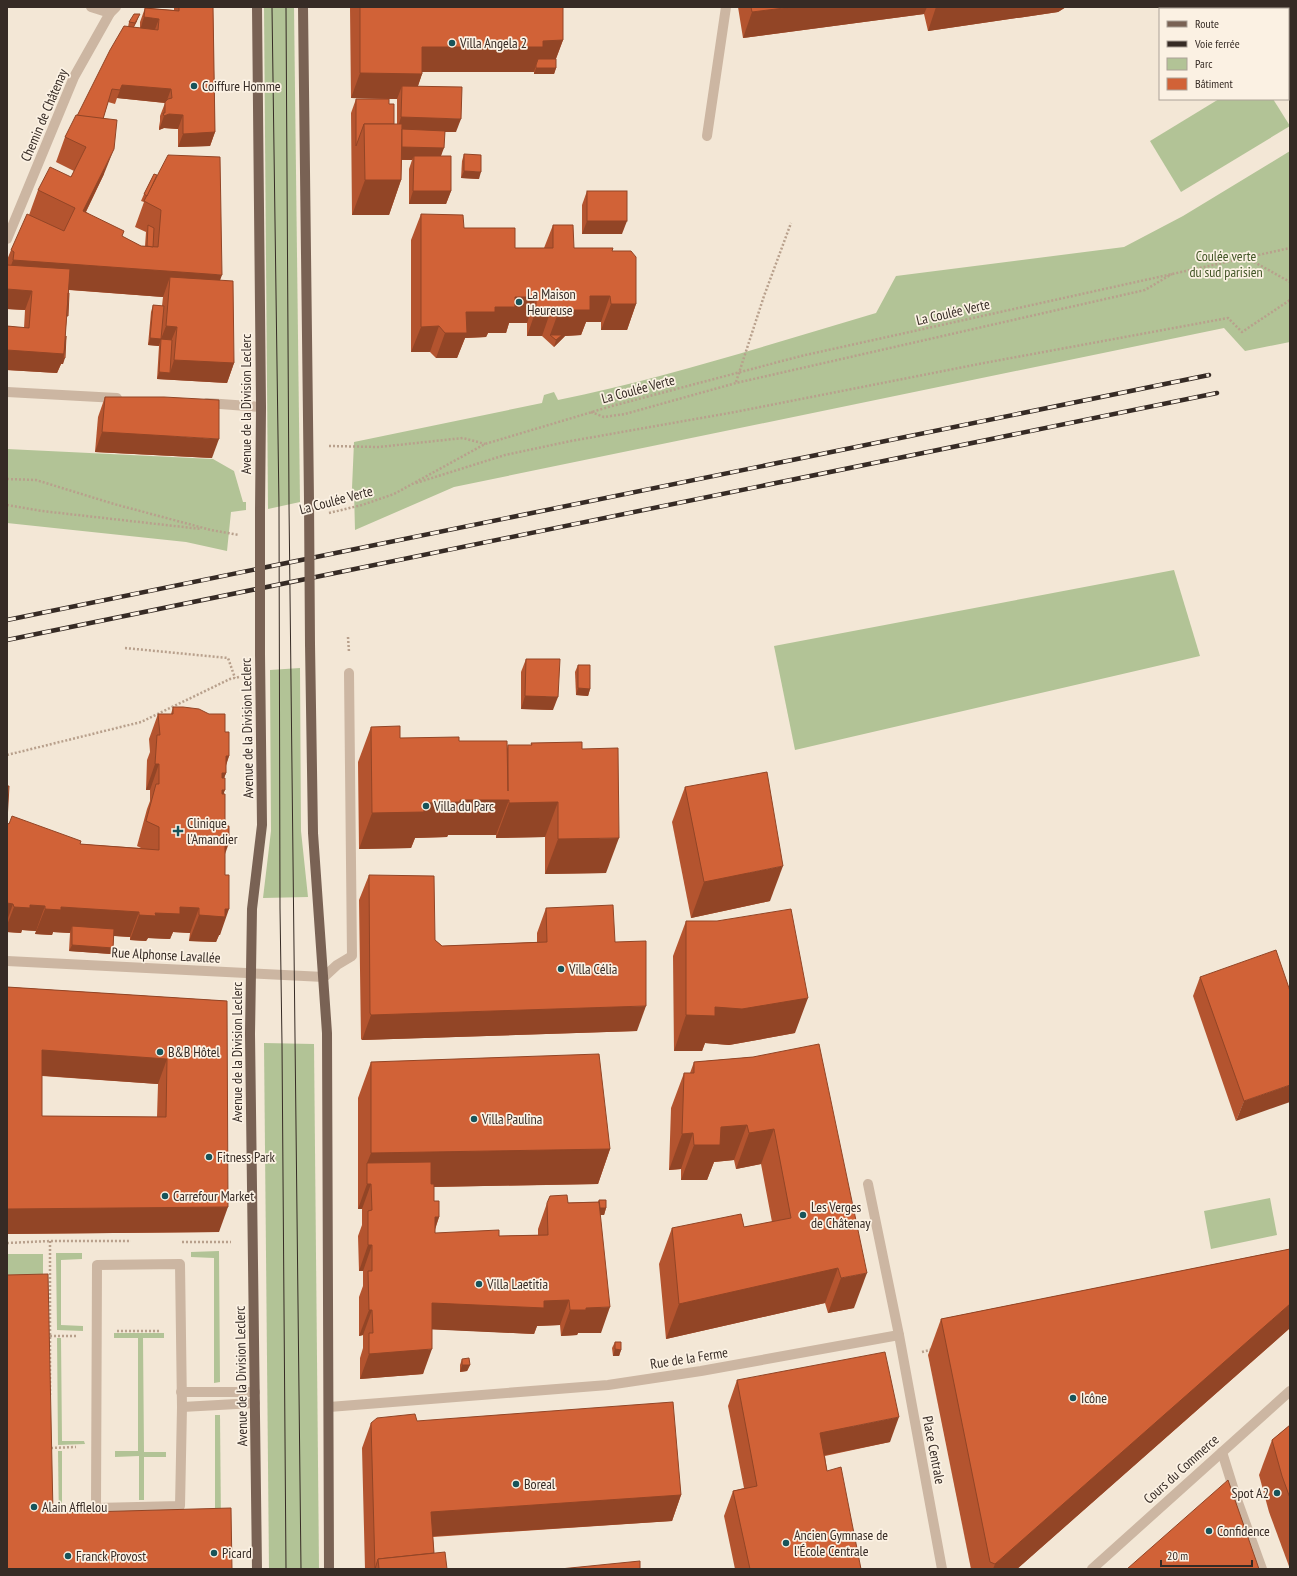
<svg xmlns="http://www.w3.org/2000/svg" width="1297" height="1576" viewBox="0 0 1297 1576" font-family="'PT Sans Narrow',sans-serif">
<rect width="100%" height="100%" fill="#f3e7d6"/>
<g fill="#b2c396">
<polygon points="264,7 294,7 300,502 268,509"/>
<polygon points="1219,99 1273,99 1290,126 1181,192 1150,141"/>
<path d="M 1290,151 L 1290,342 L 1245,351 L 1224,328 L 454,487 L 355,530 L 354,491 L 352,488 L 354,442 L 542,403 L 544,395 L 554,392 L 558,400 C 666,378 771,344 876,313 L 896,276 L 1124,247 L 1183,216 Z"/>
<polygon points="7,449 213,459 234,471 243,502 246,502 246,510 231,512 227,551 186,542 7,523"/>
<polygon points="1174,570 1200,656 795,750 774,646"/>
<polygon points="300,668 301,831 308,897 263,898 271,831 270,670"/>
<polygon points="264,1043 314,1044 319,1569 269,1569"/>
<polygon points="1270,1198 1277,1235 1211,1249 1204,1211"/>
<polygon points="219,1251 220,1382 214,1383 214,1258 191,1257 191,1252"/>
<polygon points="56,1253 82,1253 82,1259 61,1260 61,1325 83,1326 83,1331 57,1330"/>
<rect x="7" y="1254" width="36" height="23"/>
<polygon points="114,1333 164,1333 164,1338 143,1338 144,1452 166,1452 166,1457 144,1457 144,1500 139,1500 139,1456 115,1457 115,1451 138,1451 138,1338 114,1338"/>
<polygon points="57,1338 61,1338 62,1441 84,1441 85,1444 58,1445"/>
<polygon points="215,1415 220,1415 221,1524 215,1518"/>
<polygon points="58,1451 62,1451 62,1518 59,1524"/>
</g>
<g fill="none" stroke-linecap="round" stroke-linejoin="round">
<g stroke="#b8a08c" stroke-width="2.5" stroke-dasharray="2 2" stroke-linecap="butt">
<polyline points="1247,258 1290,282"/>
<polyline points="736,382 764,296 791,223"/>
<polyline points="591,412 604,417 625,414 736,383 1145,290 1172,274"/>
<polyline points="329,446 379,447 463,438 485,444"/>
<polyline points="7,479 36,480 114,504 211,530 239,535"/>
<polyline points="416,483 505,455 571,441 735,412 984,363 1228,318 1242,332 1290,300"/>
<polyline points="7,505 42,511 201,529"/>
<polyline points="329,513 362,505 394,494 485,444 612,406 801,356 1290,248"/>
<polyline points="348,637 349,652"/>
<polyline points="125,648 228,658 235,678"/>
<polyline points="7,755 141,722 230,679 239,677"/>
<polyline points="50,1241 50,1396"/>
<polyline points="182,1242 231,1242"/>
<polyline points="7,1243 50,1241 131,1241"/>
<polyline points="117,1331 160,1331"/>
<polyline points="50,1336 76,1336"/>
<polyline points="922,1352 933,1349"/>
<polyline points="51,1448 76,1447"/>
</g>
<g stroke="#ccb6a2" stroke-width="10">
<polyline points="707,136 726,7"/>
<polyline points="7,392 117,398"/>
<polyline points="207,403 261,407"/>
<polyline points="324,977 337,965 352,956 349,673"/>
<polygon points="180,1264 182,1407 180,1506 96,1508 97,1265"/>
<polyline points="181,1392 255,1392"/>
<polyline points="182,1407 255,1403"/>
</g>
<g stroke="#ccb6a2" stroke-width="10">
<polyline points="91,7 110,13"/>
<polyline points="7,239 74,77 110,13 116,7"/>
<polyline points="7,961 324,977"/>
<polyline points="868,1184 899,1335 942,1569"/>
<polyline points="329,1407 608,1385 701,1371 899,1335"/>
<polyline points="1222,1452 1236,1497 1262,1569"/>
<polyline points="1092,1569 1290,1391"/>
</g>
<g stroke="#796254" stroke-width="10">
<polyline points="257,7 261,407 260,511"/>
<polyline points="303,7 309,500"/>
<polyline points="310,644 313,833 327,1033 329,1569"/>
<polyline points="257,1569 250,1034 252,909 262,825 260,654"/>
</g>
<g stroke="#362b25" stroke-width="1">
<polyline points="272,7 279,507 280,908 282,1044 286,1569"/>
<polyline points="286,7 289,504 301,1569"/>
</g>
<defs>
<g id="rail">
<polyline points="7,620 1209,375"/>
<polyline points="7,640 1217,393"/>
</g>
</defs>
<use href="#rail" stroke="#362b25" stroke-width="4.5"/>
<use href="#rail" stroke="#fbf1e3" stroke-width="3" stroke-dasharray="9" stroke-linecap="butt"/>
<g stroke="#796254" stroke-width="10">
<polyline points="309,500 310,644"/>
<polyline points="260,511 260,654"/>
</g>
</g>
<g fill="#b4542f" fill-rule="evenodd">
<polygon points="174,7 213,7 215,132 210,146 178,147 178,129 164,128 159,130 159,127 160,121 160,116 165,103 117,98 115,104 108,102 103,119 104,174 86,212 122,237 141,246 145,246 146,232 135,227 144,202 141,201 144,194 154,174 220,280 234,363 227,383 157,379 159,346 148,345 151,312 153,305 162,306 163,297 69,290 63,364 61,364 57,373 7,370 7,326 24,328 25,310 7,309 7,260 11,250 29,215 38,190 71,177 74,171 56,162 65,137 128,27 129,22 137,21 134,27 140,28 140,22 145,8 174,10"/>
<path d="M 350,7 L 563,7 L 563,40 L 556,59 L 556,68 L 554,74 L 534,74 L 534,72 L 422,72 L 422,74 L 418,86 L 456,132 L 445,132 L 441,156 L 451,191 L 446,204 L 409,204 L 409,169 L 412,160 L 402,160 L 401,180 L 389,215 L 352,215 L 351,113 L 356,99 L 387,99 L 351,98 ZM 389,99 L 397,99 L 397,124 L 393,124 L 389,104 Z"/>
<polygon points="738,7 1066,7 1058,12 928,31 924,14 743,38"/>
<polygon points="464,154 479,179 461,178 462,161"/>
<polygon points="587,191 622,234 582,234 582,205"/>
<polygon points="421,214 464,228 515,248 544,248 553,225 574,248 612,251 636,304 627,330 601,330 601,322 586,322 581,335 565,336 554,347 542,336 527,336 527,323 509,323 506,333 488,333 486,337 465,338 457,358 436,358 430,352 411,352 411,240"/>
<polygon points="105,397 212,458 95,452 98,417"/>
<polygon points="526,659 553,710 521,709 521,672"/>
<polygon points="578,665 590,689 588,696 576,695 575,672"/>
<polygon points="173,707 225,732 229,756 226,766 226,773 224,778 224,794 225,853 220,935 219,935 216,942 189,941 190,933 173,932 170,939 148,938 146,941 130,940 130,937 114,936 113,948 111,954 69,951 70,933 53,932 52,935 35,934 36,931 22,930 21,933 7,932 7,823 80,844 141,848 137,846 147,809 150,801 150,790 146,790 147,760 150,752 149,739 158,714 171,714"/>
<polygon points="371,727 400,738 459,741 507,749 508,745 531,745 531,743 582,749 606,873 545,874 545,837 496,838 496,835 448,835 447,837 415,838 411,848 359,849 358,762"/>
<polygon points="685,787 770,901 691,918 672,822"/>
<polygon points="369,875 435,940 442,946 537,942 537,933 546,908 615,942 637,1031 362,1040 361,1039 359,900"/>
<polygon points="686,921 717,921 795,1033 729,1045 705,1043 702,1051 674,1051 673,956"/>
<polygon points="1200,977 1290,991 1236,1121 1193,996"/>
<path d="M 7,987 L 227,1001 L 219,1232 L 7,1234 ZM 42,1076 L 158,1084 L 157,1117 L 42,1116 Z"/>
<polygon points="753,1057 854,1308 828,1313 825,1303 666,1339 659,1264 672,1228 744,1227 772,1222 761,1164 736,1169 734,1160 714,1162 707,1180 681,1180 681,1169 669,1170 671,1108 684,1073 690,1073 694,1062"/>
<polygon points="371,1062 610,1149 598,1184 434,1187 434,1201 439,1217 435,1230 435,1233 499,1236 538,1235 538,1229 547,1203 598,1202 599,1200 606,1208 604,1215 600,1215 601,1333 578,1333 577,1335 561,1336 560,1325 537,1326 534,1334 432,1329 423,1374 360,1379 360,1358 363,1348 363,1335 359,1336 359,1297 363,1286 363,1271 359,1271 358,1236 362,1225 362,1209 358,1209 358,1098"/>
<polygon points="1290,1249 1290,1328 1017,1569 971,1569 928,1355 941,1319"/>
<polygon points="615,1342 621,1350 619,1356 613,1356 612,1348"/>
<polygon points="462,1359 470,1365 467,1371 460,1372 460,1365"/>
<polygon points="737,1380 890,1442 825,1456 827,1471 861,1569 735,1569 724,1516 733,1491 744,1488 728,1406"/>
<polygon points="417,1421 681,1495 672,1521 433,1537 434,1553 447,1569 365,1569 362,1448 371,1423"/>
<polygon points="1290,1425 1290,1569 1269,1512 1259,1475 1272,1440"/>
</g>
<g fill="#924526">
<polygon points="792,7 927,7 924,14 743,38 752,12"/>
<polygon points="936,7 1066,7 1058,12 928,31"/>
<polygon points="140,14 137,21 132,30 135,23"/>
<polygon points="144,17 159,19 154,32 140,30"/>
<polygon points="563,40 553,66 536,65 534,72 413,72 422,47 543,41"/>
<polygon points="536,68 556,68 554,74 534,74"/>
<polygon points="360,73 422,74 413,100 402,86 397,99 351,98"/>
<polygon points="122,85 171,89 166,103 117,98"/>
<polygon points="169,114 183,115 178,129 164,128 159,130 164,116"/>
<polygon points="401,117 461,119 456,132 397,131"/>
<polygon points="215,132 210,146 178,147 183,134"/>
<polygon points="364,146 444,148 439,161 414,156 412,160 364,159"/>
<polygon points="114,149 104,174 74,236 83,211"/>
<polygon points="464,171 481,172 479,179 461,178"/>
<polygon points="365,180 401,180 389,215 352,215"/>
<polygon points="413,191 451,191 446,204 409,204"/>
<polygon points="587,221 627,221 622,234 582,234"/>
<polygon points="13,260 222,275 213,300 170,277 163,297 7,285 7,277"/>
<polygon points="7,289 32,291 25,310 7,309"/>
<polygon points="590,296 610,296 601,322 586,322 581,335 565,336 554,347 556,340 550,335 557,316"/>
<polygon points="515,297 536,297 527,323 509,323 506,333 488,333 486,337 465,338 457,358 436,358 445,333 466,312 495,307"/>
<polygon points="611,304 636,304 627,330 601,330"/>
<polygon points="536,310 551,310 542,336 527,336"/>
<polygon points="166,326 177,327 169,346 161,339 159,346 148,345 150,338 161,339"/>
<polygon points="439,326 430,352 411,352 421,327"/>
<polygon points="7,350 64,354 65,358 63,364 61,364 57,373 7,370"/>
<polygon points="174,360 234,363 227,383 157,379 159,372 170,373"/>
<polygon points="102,432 219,439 212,458 95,452"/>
<polygon points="578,688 590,689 588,696 576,695"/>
<polygon points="525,696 558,697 553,710 521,709"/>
<polygon points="226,756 229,756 223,773 226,773 216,799"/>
<polygon points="155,764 159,764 150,790 146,790"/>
<polygon points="222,790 225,790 216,815"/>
<polygon points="460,800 509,800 496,835 448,835 447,837 415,838 411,848 359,849 372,813 424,803"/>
<polygon points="558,802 545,837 496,838 509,803"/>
<polygon points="619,838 606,873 545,874 558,839"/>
<polygon points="225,843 229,843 220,868"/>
<polygon points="783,866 770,901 691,918 704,882"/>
<polygon points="7,903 13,904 7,921"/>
<polygon points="30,905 45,906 36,931 22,930 21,933 7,932 7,925 14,907"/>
<polygon points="61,907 139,912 130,937 72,933 72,926 70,933 53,932 52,935 35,934 45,909"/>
<polygon points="180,907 199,908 190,933 173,932 170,939 148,938 146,941 130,940 139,915 155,913"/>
<polygon points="225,909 229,909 220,935 219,935 216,942 189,941 199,915"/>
<polygon points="72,945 113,948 111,954 69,951"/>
<polygon points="808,998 795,1033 729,1045 705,1043 702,1051 674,1051 686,1015 715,1007"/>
<polygon points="646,1006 637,1031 362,1040 371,1015"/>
<polygon points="42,1050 167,1059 158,1084 33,1075"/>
<polygon points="1290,1085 1290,1102 1236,1121 1244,1101"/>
<polygon points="747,1125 734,1160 714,1162 707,1180 681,1180 694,1145 721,1127"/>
<polygon points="774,1129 761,1164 736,1169 749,1133"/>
<polygon points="693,1133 681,1169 669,1170 682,1134"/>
<polygon points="610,1149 598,1184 372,1188 371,1184 362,1209 358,1209 367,1184 367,1163 371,1153"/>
<polygon points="228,1207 219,1232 7,1234 7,1209"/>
<polygon points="599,1208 606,1208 604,1215 597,1215"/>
<polygon points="435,1217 439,1217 430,1243"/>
<polygon points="368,1245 372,1245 363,1271 359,1271"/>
<polygon points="838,1268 825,1303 666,1339 679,1304"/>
<polygon points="867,1273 854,1308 828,1313 841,1278"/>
<polygon points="569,1300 560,1325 537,1326 534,1334 423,1329 432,1303"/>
<polygon points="1290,1304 1290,1328 1017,1569 993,1569 995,1564"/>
<polygon points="610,1307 601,1333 578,1333 577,1335 561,1336 570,1310 586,1308"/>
<polygon points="369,1310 372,1310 363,1335 359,1336"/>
<polygon points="432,1349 423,1374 360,1379 369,1354"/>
<polygon points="615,1349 621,1350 619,1356 613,1356"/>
<polygon points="462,1365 470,1365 467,1371 460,1372"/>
<polygon points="899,1417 890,1442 811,1458 820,1433"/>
<polygon points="681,1495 672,1521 422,1537 431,1512"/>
</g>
<g fill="#d16237" stroke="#924526" fill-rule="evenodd">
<polygon points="179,7 213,7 215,132 183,134 183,115 169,114 164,116 163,113 165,113 165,102 168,99 172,98 171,89 122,85 120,90 112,89 103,119 77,116 110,50 124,26 158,30 159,19 144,17 145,8 179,11"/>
<polygon points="360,7 563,7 563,40 543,41 543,47 422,47 422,74 360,73"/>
<polygon points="751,7 792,7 752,12"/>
<polygon points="134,14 140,14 135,23 129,22"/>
<polygon points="538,59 556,59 556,68 536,68 536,65"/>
<polygon points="402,86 462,87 461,119 401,117"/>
<polygon points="356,99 389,99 389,104 394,104 394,124 364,124 356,146"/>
<polygon points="76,115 117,120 114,149 83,211 124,231 122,236 141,246 158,247 161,210 144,201 168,155 220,157 222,275 13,260 14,252 11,250 27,214 64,231 75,208 38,190 50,167 71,177 86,147 65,137"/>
<polygon points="364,124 402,124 401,180 365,180"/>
<polygon points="402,129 445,131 444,148 402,147"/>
<polygon points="464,154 481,155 481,172 464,171"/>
<polygon points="414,156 451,156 451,191 413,191"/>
<polygon points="154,174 157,175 147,196 144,194"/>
<rect x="587" y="191" width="40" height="30"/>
<polygon points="421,214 463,215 464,228 515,228 515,248 553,248 553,225 573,225 574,248 613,248 612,251 631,251 636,257 636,304 611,304 610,296 590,296 590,310 574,310 569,316 557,316 551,310 536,310 536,297 515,297 515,307 495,307 495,312 466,312 467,333 445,333 439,326 421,327"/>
<polygon points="148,225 154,228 153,247 147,246"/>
<polygon points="7,265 70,269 64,354 7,350 7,326 29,328 32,291 7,289"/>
<polygon points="170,277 233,281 234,363 174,360 177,327 166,326"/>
<polygon points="68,293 69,293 68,316 67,316"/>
<polygon points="153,305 164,306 161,339 150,338"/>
<polygon points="550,335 562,335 556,340"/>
<polygon points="66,336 65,358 63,358 64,354"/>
<polygon points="161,339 172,340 170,373 159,372"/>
<polygon points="105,397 164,397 219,400 219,439 102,432"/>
<polygon points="526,659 560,659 558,697 525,696"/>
<polygon points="578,665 590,665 590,689 578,688"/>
<polygon points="173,707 183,707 199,709 209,714 225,714 225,732 229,732 229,756 226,756 226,773 222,773 222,778 225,778 225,790 222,790 222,794 225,794 225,826 229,826 229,843 225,843 225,875 229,875 229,909 225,909 225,917 199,915 199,908 180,907 180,914 155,913 156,916 139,915 139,912 61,907 61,910 45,909 45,906 30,905 30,908 14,907 13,904 7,903 7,823 9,824 12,816 81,841 80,844 159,850 159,827 146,821 156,784 159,784 159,764 155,764 157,735 160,735 158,714 173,714"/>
<polygon points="400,726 400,738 459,737 459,741 507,741 508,791 508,745 532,745 531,743 582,742 582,749 618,748 619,838 558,839 558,802 509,803 509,800 460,800 460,802 424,803 424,812 372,813 371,727"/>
<polygon points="767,772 783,866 704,882 685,787"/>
<polygon points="7,786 9,786 7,821"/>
<polygon points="369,875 434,876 435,940 442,946 547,942 546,908 613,905 615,942 646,941 646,1006 371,1015 370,1013"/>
<polygon points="791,909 808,998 742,1009 715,1007 715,1016 686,1015 686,921 717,921"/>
<polygon points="72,926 114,929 113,948 72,945"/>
<polygon points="1276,950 1290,991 1290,1085 1244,1101 1200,977"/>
<path d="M 7,987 L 227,1001 L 228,1207 L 7,1209 ZM 42,1050 L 167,1059 L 166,1117 L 42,1116 Z"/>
<polygon points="819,1044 867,1273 841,1278 838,1268 679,1304 672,1228 741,1214 744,1227 791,1218 774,1129 749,1133 747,1125 721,1127 720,1145 694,1145 693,1133 682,1134 684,1073 694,1073 694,1062 753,1057"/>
<polygon points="599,1054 610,1149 371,1153 371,1062"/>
<polygon points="431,1162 431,1184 434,1184 434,1201 439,1201 439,1217 435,1217 435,1233 499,1230 499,1236 548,1235 547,1203 550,1196 567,1195 568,1203 599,1202 610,1307 586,1308 586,1310 570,1310 569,1300 544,1301 544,1308 432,1303 432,1349 369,1354 369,1333 373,1333 372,1310 369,1310 368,1271 372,1271 372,1245 368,1245 368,1211 372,1210 371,1184 367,1184 367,1163"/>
<polygon points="599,1200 606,1200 606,1208 600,1208"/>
<polygon points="1290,1249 1290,1304 995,1564 990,1562 941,1319"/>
<polygon points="48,1274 53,1513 231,1508 232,1569 7,1569 7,1275"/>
<polygon points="615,1342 621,1342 621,1350 615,1349"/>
<polygon points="885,1352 899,1417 820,1433 827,1471 841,1467 861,1569 750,1569 733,1491 757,1486 737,1380"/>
<polygon points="469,1358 470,1365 462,1365 462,1359"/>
<polygon points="673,1402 681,1495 431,1512 434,1553 378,1559 375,1569 371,1423 377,1418 415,1414 417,1421"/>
<polygon points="1290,1425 1290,1498 1282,1476 1272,1440"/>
<polygon points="1228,1480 1259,1569 1127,1569"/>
<polygon points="445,1552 447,1569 379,1569 378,1559"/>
<polygon points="640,1561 640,1569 560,1569"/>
</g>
<g fill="#17545a" stroke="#fbf1e3" stroke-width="1.5">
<circle cx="452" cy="43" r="4"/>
<circle cx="194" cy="86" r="4"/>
<circle cx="519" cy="302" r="4"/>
<circle cx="426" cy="806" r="4"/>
<path d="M176 825h4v4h4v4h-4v4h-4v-4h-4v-4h4z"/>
<circle cx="561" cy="969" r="4"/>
<circle cx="160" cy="1052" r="4"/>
<circle cx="474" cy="1119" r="4"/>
<circle cx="209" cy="1157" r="4"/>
<circle cx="165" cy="1196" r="4"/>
<circle cx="803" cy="1215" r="4"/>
<circle cx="479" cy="1284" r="4"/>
<circle cx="1073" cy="1398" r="4"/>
<circle cx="516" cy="1484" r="4"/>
<circle cx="1277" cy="1493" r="4"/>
<circle cx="34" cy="1507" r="4"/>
<circle cx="1209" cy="1531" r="4"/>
<circle cx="786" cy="1543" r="4"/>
<circle cx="214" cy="1553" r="4"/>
<circle cx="68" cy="1556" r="4"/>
</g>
<g text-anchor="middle" stroke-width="3.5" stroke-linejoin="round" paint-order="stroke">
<g font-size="14" fill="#362b25" stroke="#fbf1e3" text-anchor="start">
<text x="460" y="48">Villa Angela 2</text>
<text x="202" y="91">Coiffure Homme</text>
<text x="527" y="299">La Maison<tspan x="527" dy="16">Heureuse</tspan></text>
<text x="434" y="811">Villa du Parc</text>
<text x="187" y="828">Clinique<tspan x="187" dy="16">l'Amandier</tspan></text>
<text x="569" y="974">Villa Célia</text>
<text x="168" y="1057">B&amp;B Hôtel</text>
<text x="482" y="1124">Villa Paulina</text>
<text x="217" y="1162">Fitness Park</text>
<text x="173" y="1201">Carrefour Market</text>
<text x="811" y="1212">Les Verges<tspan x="811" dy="16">de Châtenay</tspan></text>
<text x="487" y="1289">Villa Laetitia</text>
<text x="1081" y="1403">Icône</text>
<text x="524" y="1489">Boreal</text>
<text x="1269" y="1498" text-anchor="end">Spot A2</text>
<text x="42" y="1512">Alain Afflelou</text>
<text x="1217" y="1536">Confidence</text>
<text x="794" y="1540">Ancien Gymnase de<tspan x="794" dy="16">l’École Centrale</tspan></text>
<text x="222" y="1558">Picard</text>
<text x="76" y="1561">Franck Provost</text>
</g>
<g font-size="14" fill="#362b25" stroke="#fbf1e3">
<text transform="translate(44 115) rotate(-67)" y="5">Chemin de Châtenay</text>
<text transform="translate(953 312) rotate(-13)" y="5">La Coulée Verte</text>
<text transform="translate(638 389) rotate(-15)" y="5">La Coulée Verte</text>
<text transform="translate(246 404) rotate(-90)" y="5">Avenue de la Division Leclerc</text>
<text transform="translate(336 500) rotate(-15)" y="5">La Coulée Verte</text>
<text transform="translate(247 728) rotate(-91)" y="5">Avenue de la Division Leclerc</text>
<text transform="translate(166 955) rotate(3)" y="5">Rue Alphonse Lavallée</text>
<text transform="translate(237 1052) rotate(-90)" y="5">Avenue de la Division Leclerc</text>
<text transform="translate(689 1358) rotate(-9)" y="5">Rue de la Ferme</text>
<text transform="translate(241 1376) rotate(-91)" y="5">Avenue de la Division Leclerc</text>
<text transform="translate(934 1450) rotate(79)" y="5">Place Centrale</text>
<text transform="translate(1181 1469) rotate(-42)" y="5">Cours du Commerce</text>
</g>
<g font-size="14" fill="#435627" stroke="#fbf1e3">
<text x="1226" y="261">Coulée verte<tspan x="1226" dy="16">du sud parisien</tspan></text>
</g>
</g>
<rect width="1297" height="1576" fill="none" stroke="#362b25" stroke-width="16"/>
<rect x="1159" y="8" width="130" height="92" fill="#fbf1e3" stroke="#aca297"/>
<rect x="1167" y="21" width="20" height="6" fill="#796254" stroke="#aca297"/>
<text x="1195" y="28" font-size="12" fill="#362b25">Route</text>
<rect x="1167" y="41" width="20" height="6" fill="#362b25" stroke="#aca297"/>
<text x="1195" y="48" font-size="12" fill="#362b25">Voie ferrée</text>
<rect x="1167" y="58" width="20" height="12" fill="#b2c396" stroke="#aca297"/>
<text x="1195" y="68" font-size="12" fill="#362b25">Parc</text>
<rect x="1167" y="78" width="20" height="12" fill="#d16237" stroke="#aca297"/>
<text x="1195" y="88" font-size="12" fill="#362b25">Bâtiment</text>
<path d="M1161 1560v6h91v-6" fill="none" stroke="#362b25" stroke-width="2"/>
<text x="1167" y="1560" font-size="12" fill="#362b25" stroke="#fbf1e3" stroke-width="3" paint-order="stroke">20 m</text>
</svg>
